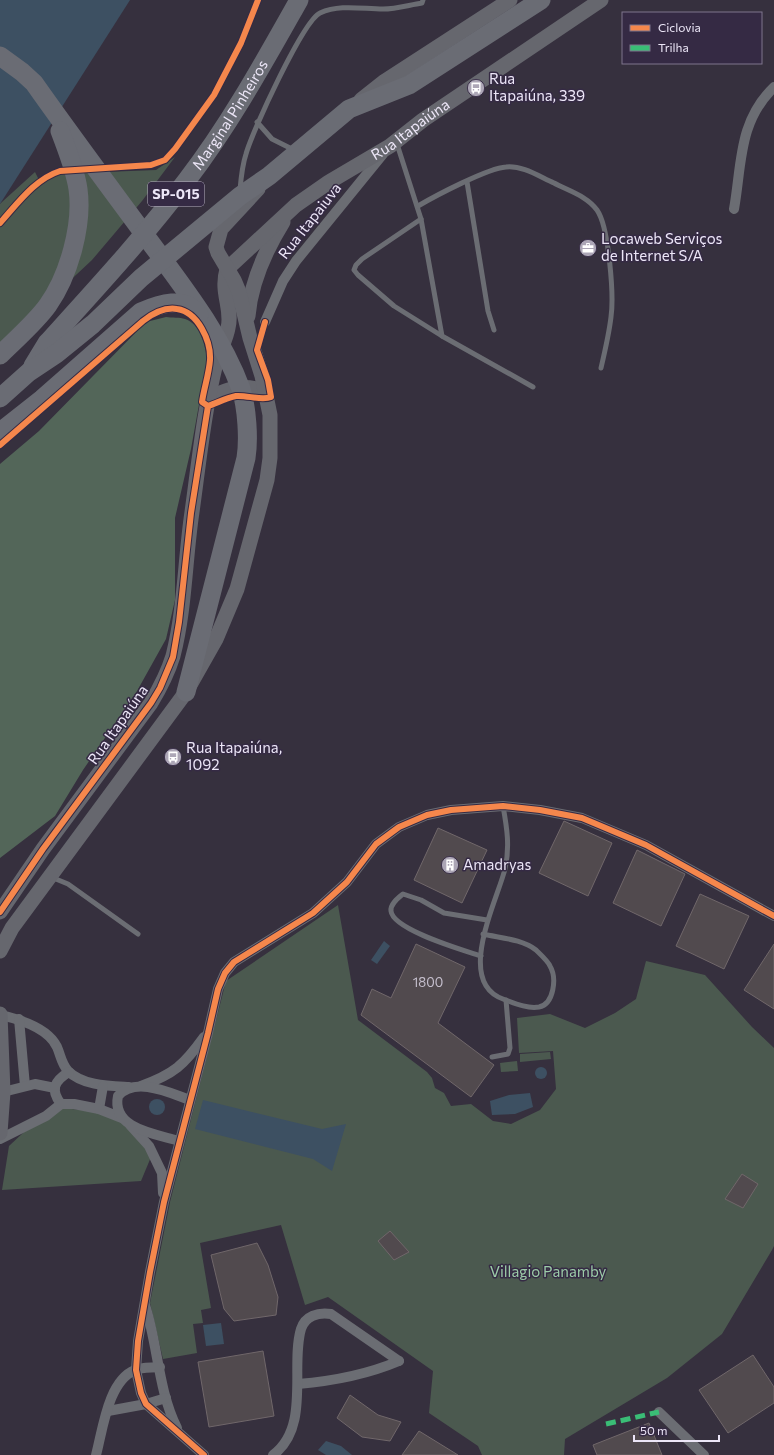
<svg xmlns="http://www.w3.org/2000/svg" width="774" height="1455" viewBox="0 0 774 1455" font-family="Commissioner,sans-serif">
<rect width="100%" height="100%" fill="#36303e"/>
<g fill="#4b594f">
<polygon points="175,157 142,201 92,260 0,346 0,204 2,202 35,172 41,184 53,174 156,170"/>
<polygon points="338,905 358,1020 427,1072 432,1078 435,1088 444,1093 451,1106 471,1104 493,1121 511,1124 540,1110 556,1089 553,1051 519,1053 517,1018 550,1014 585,1028 615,1013 636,999 646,961 705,975 752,1027 774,1048 774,1246 772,1250 722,1334 667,1378 565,1439 564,1455 482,1455 478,1446 429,1413 433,1371 328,1297 305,1305 281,1225 200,1243 211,1308 201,1310 203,1323 193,1324 197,1353 163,1359 150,1303 170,1202 226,981"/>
<polygon points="550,1052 551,1059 520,1062 520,1054"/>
<polygon points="517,1061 518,1071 501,1072 500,1063"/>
<path d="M 63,1108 C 110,1113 124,1115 151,1157 L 141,1181 L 2,1190 L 9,1146 L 24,1132 Z"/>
</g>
<path fill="#536659" d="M 166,317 C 172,318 180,317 185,319 C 200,323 206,347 207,360 L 191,449 L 175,518 L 175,600 L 166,639 L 137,691 L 83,770 L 55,816 L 0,858 L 0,464 L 39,431 L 146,322 Z"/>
<g fill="#3d5062">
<polygon points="0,0 130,0 0,204"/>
<polygon points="384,941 390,946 377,964 371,960"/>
<circle cx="541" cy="1073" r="6"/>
<polygon points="530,1093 533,1107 515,1114 492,1115 490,1101 509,1095"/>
<circle cx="157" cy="1107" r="8"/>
<polygon points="203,1100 322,1129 346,1124 332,1171 313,1159 195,1129"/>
<polygon points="221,1323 224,1344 206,1346 203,1325"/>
<polygon points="326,1441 341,1446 352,1455 326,1455 318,1450"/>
</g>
<g fill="#514a4e" stroke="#70676a">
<polygon points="564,821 612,843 588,896 539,873"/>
<polygon points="438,828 487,850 462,903 414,880"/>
<polygon points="637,850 685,874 661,926 613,903"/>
<polygon points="700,894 749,916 724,969 676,946"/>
<polygon points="416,944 465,967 438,1023 494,1065 471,1097 361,1015 372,989 391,998"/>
<polygon points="774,944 774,1009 744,990"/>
<polygon points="742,1174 758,1184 743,1208 725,1199"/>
<polygon points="390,1231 409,1252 394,1260 378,1241"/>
<polygon points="257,1243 268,1265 278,1297 276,1315 234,1321 224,1309 211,1255"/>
<polygon points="263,1351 274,1416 209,1427 198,1362"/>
<polygon points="753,1355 774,1387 774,1403 728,1433 699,1390"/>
<polygon points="350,1395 378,1415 401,1422 390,1441 362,1437 337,1418"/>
<polygon points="649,1423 662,1455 597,1455 593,1445"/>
<polygon points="419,1431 458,1455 402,1455"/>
</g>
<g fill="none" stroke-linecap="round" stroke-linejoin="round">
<g stroke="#6b6d73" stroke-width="5">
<polyline points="257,122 272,139 294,150"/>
<polyline points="397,144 421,219 442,336 533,387"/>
<polyline points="467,182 488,311 494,330"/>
<path d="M 240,190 C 241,178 242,166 246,154 C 252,132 303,21 320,13 C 340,4 362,9 383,9 C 396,9 409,5 422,3 L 423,0"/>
<path d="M 418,206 C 435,196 488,168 506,167 C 522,165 540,177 554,183 C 569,191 587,196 597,210 C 609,227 614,296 611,317 C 609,334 605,351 601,368"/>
<polyline points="421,219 362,259 356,265 354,270 358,275 394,306 442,336"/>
<polyline points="51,877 68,884 138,934"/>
<path d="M 483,934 C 500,938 522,939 536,950 C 540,954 548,961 550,966 C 557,978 554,1004 539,1007 C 527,1009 514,1003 503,999 C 455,982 497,901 505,869 C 510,847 507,828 503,806"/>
<path d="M 481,956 C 463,950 393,930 391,911 C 390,904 398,898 403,894 L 421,900 L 444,913 L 487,920"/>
<polyline points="492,1057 508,1054 510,1048 506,1000"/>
</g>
<g stroke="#6b6d73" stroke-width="10">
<path d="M 734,209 C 742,164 738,122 774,87"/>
<polyline points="265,322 283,281 296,261 383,154"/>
<path d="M 0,1015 C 18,1019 48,1028 57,1047 C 61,1056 61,1063 68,1071 C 83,1086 110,1086 129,1087"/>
<polyline points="19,1019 25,1086"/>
<path d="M 141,1086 C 174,1074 184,1065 204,1037"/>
<polyline points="3,1092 35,1084 55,1088"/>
<path d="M 61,1104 C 50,1090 54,1081 69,1072"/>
<polyline points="99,1109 103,1086"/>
<polyline points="130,1125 149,1146 162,1173 163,1193"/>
<polyline points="0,1139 46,1116 61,1104 74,1104 99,1109 122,1118"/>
<path d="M 179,1141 C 156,1134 111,1129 118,1096 C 135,1076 170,1093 190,1100"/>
<path d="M 145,1305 C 158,1345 158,1390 177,1428"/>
<path d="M 298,1384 C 334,1381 366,1375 399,1361"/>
<polyline points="108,1411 146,1404 166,1398"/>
<polyline points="659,1412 704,1455"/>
<path d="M 96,1455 C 103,1429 108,1381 135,1370 C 142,1367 152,1368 160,1367"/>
<polyline points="204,1455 146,1404 141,1393 136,1370 138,1341 150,1272 164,1202 208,1033 218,989 225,973 234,962 313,913 347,882 376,844 399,827 427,815 451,810 503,806 540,810 582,818 646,845 774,916"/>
<path d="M 273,1455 C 311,1427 290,1366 301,1329 C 305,1316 318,1312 331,1314 L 399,1361"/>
</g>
<g stroke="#66676e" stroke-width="15">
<polyline points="361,100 385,81 510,0"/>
<path d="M 248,316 C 251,282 265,251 283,222"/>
<path d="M 209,398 C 228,389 246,382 266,393"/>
<path id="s1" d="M 0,912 L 43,849 L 151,703 C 160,688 168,672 173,656 C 185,609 185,559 192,512 C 199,462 204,411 216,363 C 219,351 226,340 228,328 C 233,309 220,293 227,269 L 296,205 L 329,182 L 390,146 L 423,120 L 601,0"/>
<polyline points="0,951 12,928 186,692 216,639 237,589 267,480 270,458 270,415 262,376 250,338 239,292 234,280 218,253 216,247 221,229 258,189"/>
<polyline points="0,1014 3,1092 0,1133"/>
</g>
<g stroke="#6a6c74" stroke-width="19">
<path d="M 0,56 L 22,72 L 34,83 C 72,137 111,189 150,242 C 184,288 221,335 241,389 C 247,408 249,439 246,458 L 186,692"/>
<path d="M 0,355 C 15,340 36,322 48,305 C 69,275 83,225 78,189 C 75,169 67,150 60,131"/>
<path id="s2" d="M 33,366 L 47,343 C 95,290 144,237 187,180 C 230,124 264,62 299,0"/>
<polyline points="0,398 29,372 56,354 93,324 141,278 240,196 269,176 349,109 409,85 541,0"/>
<path d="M 0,432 L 42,399 L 141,312 C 159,304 185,295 199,315"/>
</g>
<polyline stroke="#3abd76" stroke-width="5" stroke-dasharray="10 5" stroke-linecap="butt" points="606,1424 659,1412"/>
<defs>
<g id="cycleway">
<path d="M 0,223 C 18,203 35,179 60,171 L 151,165 L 165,160 L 175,149 L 214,95 L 241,43 L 258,0"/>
<path d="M 208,406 C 217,403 226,398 236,396 C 247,395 262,401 271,397 L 268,380 L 257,350 L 265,322"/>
<path d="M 0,445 L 143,321 C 152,314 165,307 177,309 C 198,312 211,341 210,360 C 209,374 204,388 202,402 L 208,406"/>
<polyline points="0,912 43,849 151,703 160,688 173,657 179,622 191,513 208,406"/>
<polyline points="204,1455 146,1404 141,1393 136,1370 138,1341 150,1272 164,1202 208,1033 218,989 225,973 234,962 313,913 347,882 376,844 399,827 427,815 451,810 503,806 540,810 582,818 646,845 774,916"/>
</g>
</defs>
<use href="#cycleway" stroke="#352a44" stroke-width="8"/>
<use href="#cycleway" stroke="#f5874c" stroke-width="6"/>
</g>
<defs>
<symbol id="bus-disc" viewBox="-11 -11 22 22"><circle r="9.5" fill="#aca6b6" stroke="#352a44"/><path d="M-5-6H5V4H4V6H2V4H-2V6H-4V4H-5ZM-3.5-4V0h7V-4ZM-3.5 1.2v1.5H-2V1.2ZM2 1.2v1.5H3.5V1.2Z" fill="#fff"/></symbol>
<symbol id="office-disc" viewBox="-11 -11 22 22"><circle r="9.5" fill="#aca6b6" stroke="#352a44"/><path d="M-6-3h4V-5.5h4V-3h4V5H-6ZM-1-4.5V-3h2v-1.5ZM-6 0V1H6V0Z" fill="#fff"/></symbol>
<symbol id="building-disc" viewBox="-11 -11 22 22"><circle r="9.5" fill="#aca6b6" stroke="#352a44"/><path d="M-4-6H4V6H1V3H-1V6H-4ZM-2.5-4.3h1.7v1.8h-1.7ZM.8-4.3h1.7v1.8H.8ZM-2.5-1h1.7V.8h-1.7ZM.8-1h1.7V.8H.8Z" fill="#fff"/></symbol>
</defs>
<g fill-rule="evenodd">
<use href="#bus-disc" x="466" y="78" width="20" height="20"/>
<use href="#office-disc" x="578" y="238" width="20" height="20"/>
<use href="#bus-disc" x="163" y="747" width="20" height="20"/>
<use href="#building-disc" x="440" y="855" width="20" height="20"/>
</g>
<g text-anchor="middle" stroke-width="3" stroke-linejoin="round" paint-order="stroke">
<g font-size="13" fill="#c5bfcd">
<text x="428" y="987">1800</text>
</g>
<rect fill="#352a44" stroke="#b5aec1" stroke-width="1" x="148" y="182" width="56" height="24" rx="3"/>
<g font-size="14" font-weight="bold" fill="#ece6f7">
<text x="176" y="199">SP-015</text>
</g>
<g font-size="15" fill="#ece6f7" stroke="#352a44" text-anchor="start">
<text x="489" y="84">Rua<tspan x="489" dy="17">Itapaiúna, 339</tspan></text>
<text x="601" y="244">Locaweb Serviços<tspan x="601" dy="17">de Internet S/A</tspan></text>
<text x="186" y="753">Rua Itapaiúna,<tspan x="186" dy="17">1092</tspan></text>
<text x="463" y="870">Amadryas</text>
</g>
<g font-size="15" fill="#ece6f7" stroke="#352a44">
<text dy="5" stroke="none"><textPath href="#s2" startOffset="320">Marginal Pinheiros</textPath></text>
<text dy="5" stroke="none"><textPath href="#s1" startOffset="934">Rua Itapaiúna</textPath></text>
<text transform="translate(310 221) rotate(-52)" y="5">Rua Itapaiuva</text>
<text transform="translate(118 725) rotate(-55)" y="5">Rua Itapaiúna</text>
</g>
<g font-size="15" fill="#9ccca8" stroke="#352a44">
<text x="548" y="1277">Villagio Panamby</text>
</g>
</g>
<rect x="622" y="12" width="140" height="52" fill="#352a44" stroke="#7e758c"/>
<rect x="630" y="25" width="20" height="6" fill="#f5874c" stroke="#7e758c"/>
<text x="658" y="32" font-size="12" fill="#ece6f7">Ciclovia</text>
<rect x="630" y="45" width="20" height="6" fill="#3abd76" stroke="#7e758c"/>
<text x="658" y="52" font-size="12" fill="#ece6f7">Trilha</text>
<path d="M634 1435v6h85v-6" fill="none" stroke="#ece6f7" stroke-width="2"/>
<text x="640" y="1435" font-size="12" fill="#ece6f7" stroke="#352a44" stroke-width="3" paint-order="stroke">50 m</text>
</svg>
